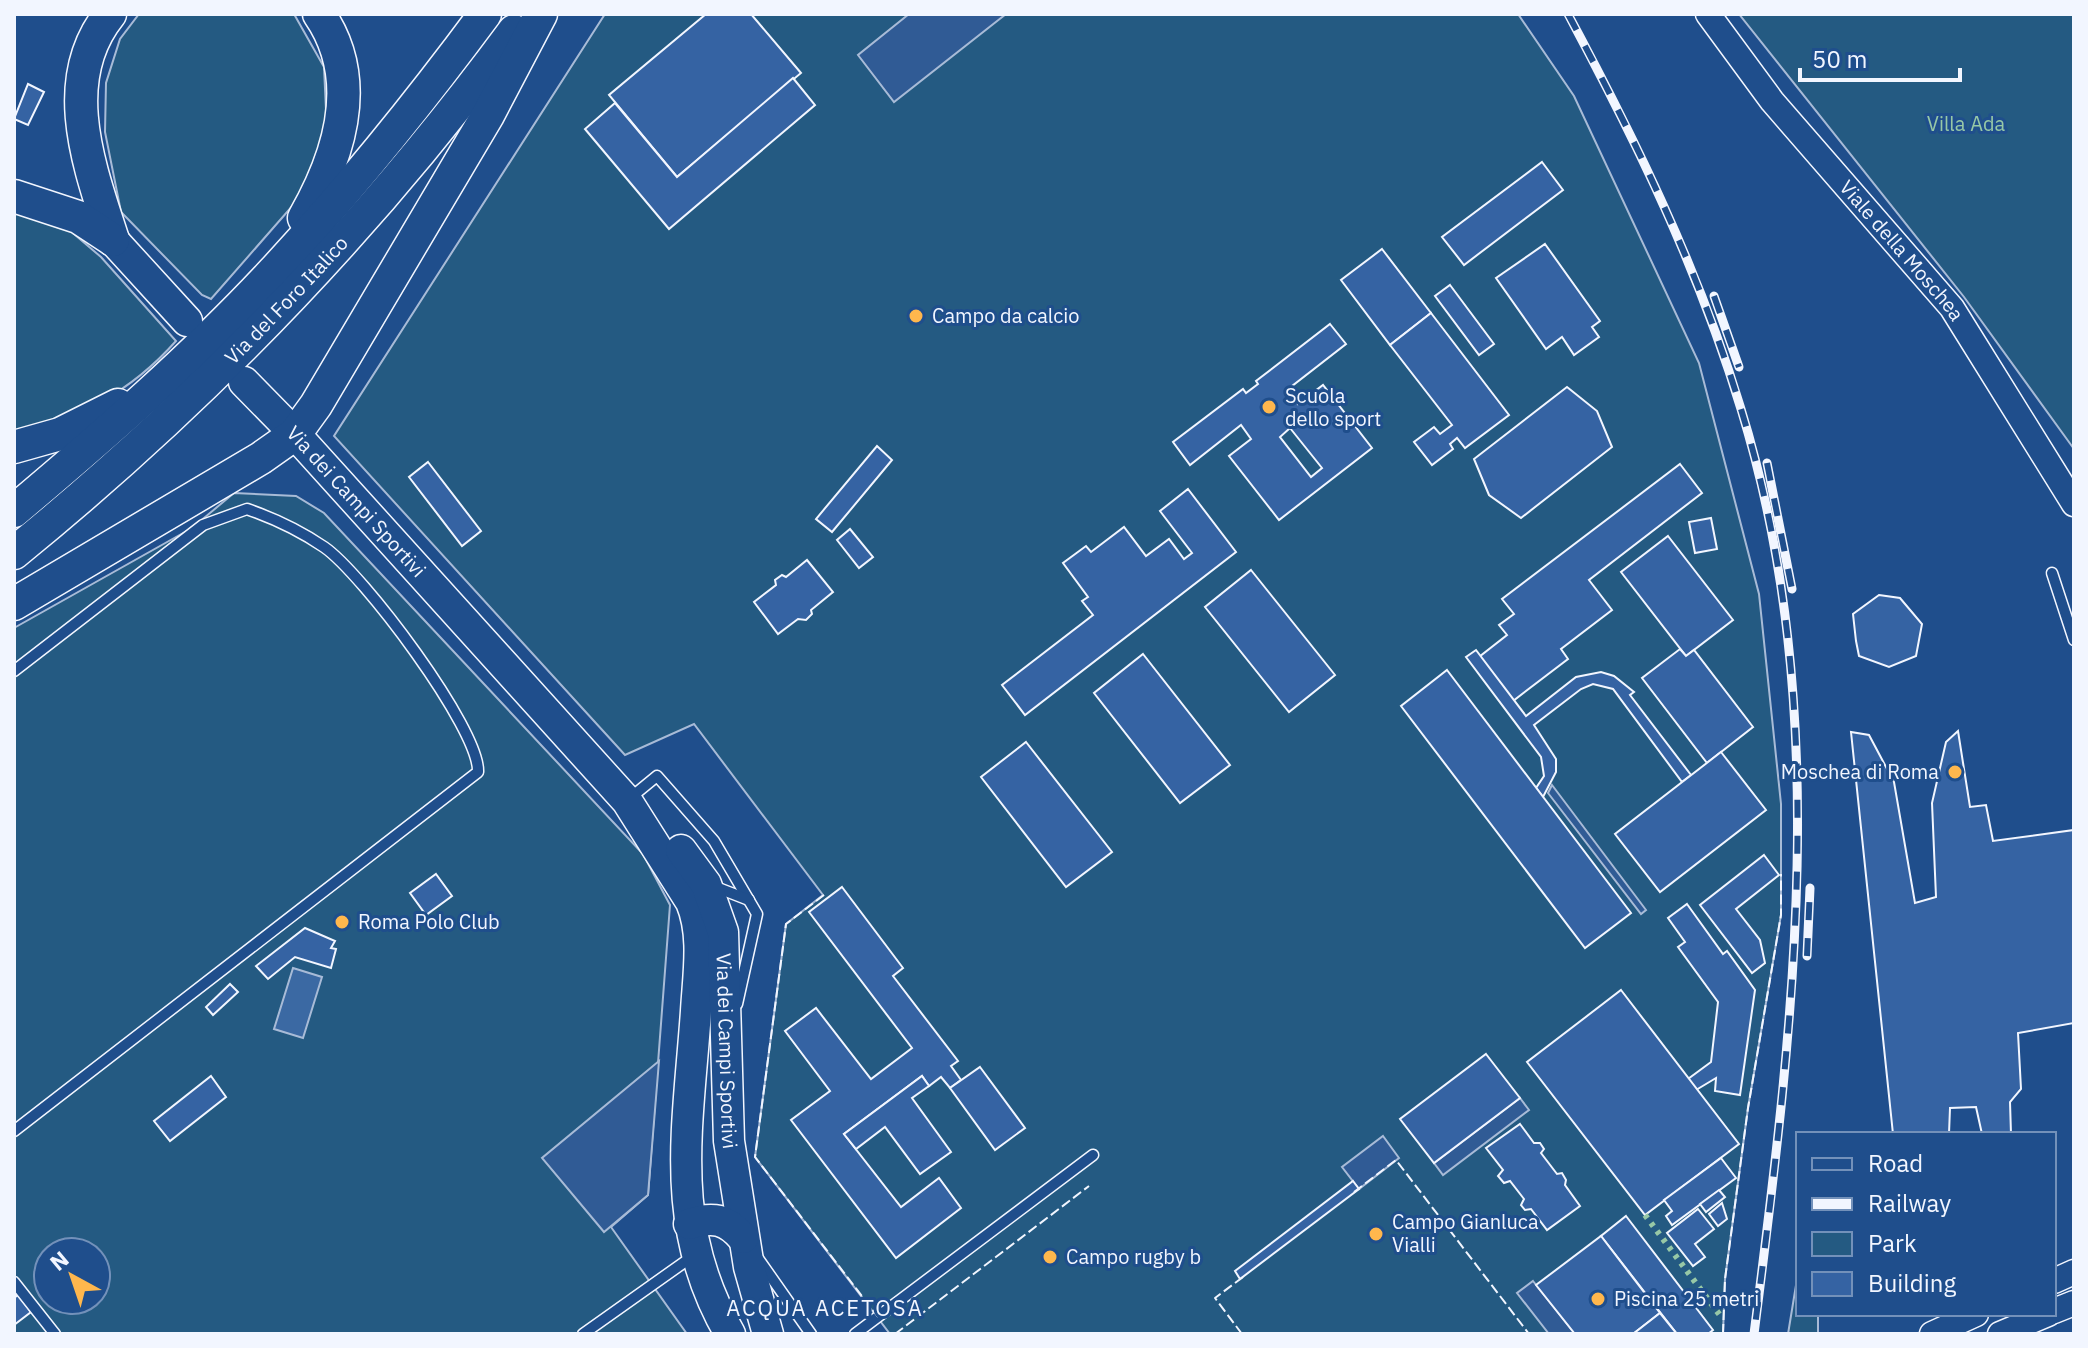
<svg xmlns="http://www.w3.org/2000/svg" width="2088" height="1348" viewBox="0 0 2088 1348" font-family="'IBM Plex Sans',sans-serif">
<rect width="100%" height="100%" fill="#1f4e8c"/>
<g fill="#245a82" stroke="#a8bbd7" stroke-width="2" fill-rule="evenodd">
<polygon points="139,14 294,14 324,67 327,132 302,195 211,299 202,295 121,212 105,132 106,83 120,39"/>
<polygon points="605,14 1518,14 1574,96 1699,363 1759,594 1781,804 1781,915 1748,1108 1725,1279 1723,1334 890,1334 755,1157 786,924 823,895 694,724 625,755 334,436"/>
<polygon points="1739,14 2074,14 2074,449 1964,297"/>
<path d="M 14,207 L 61,223 L 101,257 L 176,341 C 127,396 82,414 14,437 Z"/>
<path d="M 234,493 L 296,496 L 324,513 L 643,854 L 670,905 L 648,1195 L 611,1227 L 687,1334 L 14,1334 L 14,628 L 192,528 ZM 48,1252 L 96,1252 L 96,1300 L 48,1300 Z"/>
<polygon points="1798,1273 1798,1314 1818,1314 1818,1334 1788,1334"/>
</g>
<g fill="#305b95" stroke="#a8bbd7" stroke-width="2">
<polygon points="909,14 1006,14 894,102 858,55"/>
<polygon points="1552,785 1646,910 1641,914 1548,793"/>
<polygon points="659,1061 648,1195 604,1232 542,1158"/>
<polygon points="1520,1098 1529,1110 1443,1175 1434,1163"/>
<polygon points="1383,1136 1399,1158 1359,1189 1342,1167"/>
<polygon points="1533,1281 1575,1334 1549,1334 1517,1293"/>
</g>
<polygon fill="#3b69a3" stroke="#a8bbd7" stroke-width="2" points="293,968 322,977 303,1038 274,1029"/>
<g fill="#3563a3" stroke="#f2f6ff" stroke-width="2" fill-rule="evenodd">
<polygon points="706,14 751,14 801,73 677,177 609,95"/>
<polygon points="793,78 815,105 669,229 585,129 615,103 677,177"/>
<polygon points="28,84 44,92 28,125 14,119"/>
<polygon points="1542,162 1563,190 1464,265 1442,237"/>
<polygon points="1545,244 1600,321 1592,327 1599,337 1574,355 1562,337 1546,349 1496,278"/>
<polygon points="1382,249 1431,313 1390,345 1341,280"/>
<polygon points="1450,285 1494,344 1479,355 1435,296"/>
<polygon points="1431,313 1509,415 1465,448 1457,438 1450,444 1453,449 1432,465 1414,442 1434,427 1440,434 1452,425 1390,345"/>
<path d="M 1330,324 L 1346,344 L 1287,390 L 1298,404 L 1323,385 L 1372,448 L 1279,520 L 1229,456 L 1251,439 L 1241,425 L 1190,465 L 1173,442 L 1243,389 L 1246,393 L 1258,384 L 1256,381 ZM 1290,428 L 1322,468 L 1311,477 L 1280,437 Z"/>
<polygon points="1567,387 1597,411 1612,447 1521,518 1489,495 1474,459"/>
<polygon points="877,446 892,460 832,532 816,519"/>
<polygon points="428,462 481,531 462,546 409,477"/>
<polygon points="1680,464 1702,493 1589,580 1612,610 1561,649 1568,659 1513,701 1479,657 1507,635 1499,625 1514,614 1502,599"/>
<polygon points="1188,489 1236,552 1025,715 1002,685 1093,615 1082,601 1088,597 1063,563 1086,546 1091,552 1124,527 1146,556 1169,539 1184,559 1192,553 1160,511"/>
<polygon points="1711,518 1717,549 1695,553 1689,522"/>
<polygon points="850,529 873,557 859,568 837,540"/>
<polygon points="1668,536 1733,620 1686,656 1621,572"/>
<polygon points="807,560 833,592 811,610 812,614 806,620 798,619 778,634 754,602 776,585 775,580 782,575 786,577"/>
<polygon points="1251,570 1335,675 1289,712 1205,607"/>
<polygon points="1879,595 1900,598 1922,624 1916,656 1889,667 1859,656 1856,641 1853,614"/>
<polygon points="1680,649 1686,656 1694,650 1753,727 1707,763 1642,678"/>
<polygon points="1476,650 1526,716 1576,677 1601,672 1614,676 1634,692 1630,695 1691,775 1682,782 1613,689 1593,684 1581,689 1534,725 1556,759 1556,772 1543,797 1536,788 1544,776 1541,757 1466,657"/>
<polygon points="1143,654 1230,765 1180,803 1094,693"/>
<polygon points="1447,670 1631,913 1585,948 1401,706"/>
<polygon points="1958,731 1970,807 1986,805 1993,841 2074,830 2074,1023 2018,1033 2021,1089 2010,1102 2011,1134 1982,1134 1976,1107 1950,1108 1949,1134 1893,1134 1851,732 1869,735 1894,782 1915,903 1936,897 1932,803 1946,742"/>
<polygon points="1026,742 1112,852 1066,887 981,777"/>
<polygon points="1721,752 1766,810 1660,892 1615,834"/>
<polygon points="1764,855 1779,875 1736,909 1760,940 1765,963 1752,973 1700,905"/>
<polygon points="436,874 452,896 426,915 410,893"/>
<polygon points="842,887 903,968 893,976 958,1061 951,1066 961,1080 950,1088 941,1077 929,1086 922,1076 844,1134 901,1207 939,1178 961,1208 896,1258 791,1120 830,1091 785,1031 816,1008 871,1079 912,1048 809,912"/>
<polygon points="1687,904 1723,954 1727,951 1755,990 1740,1095 1715,1091 1716,1078 1696,1090 1688,1079 1711,1062 1718,1002 1678,947 1685,942 1668,918"/>
<polygon points="305,928 335,941 331,948 336,949 331,968 295,957 268,979 256,966"/>
<polygon points="230,984 238,992 213,1015 206,1007"/>
<polygon points="1621,990 1739,1144 1645,1215 1527,1062"/>
<polygon points="1486,1054 1520,1098 1434,1163 1400,1119"/>
<polygon points="980,1067 1025,1128 995,1150 950,1088"/>
<polygon points="211,1076 226,1097 170,1141 154,1121"/>
<polygon points="922,1076 929,1086 912,1098 951,1152 920,1174 885,1127 856,1149 844,1134"/>
<polygon points="1520,1124 1534,1143 1540,1143 1544,1149 1541,1153 1557,1174 1562,1173 1566,1180 1565,1185 1580,1206 1547,1230 1531,1209 1525,1210 1521,1205 1524,1199 1510,1181 1504,1183 1498,1176 1503,1170 1486,1148"/>
<polygon points="1721,1158 1736,1178 1672,1225 1666,1216 1672,1211 1664,1200"/>
<polygon points="1353,1181 1359,1189 1240,1279 1235,1271"/>
<polygon points="1719,1190 1725,1197 1706,1212 1700,1204"/>
<polygon points="1722,1203 1727,1219 1718,1226 1709,1214"/>
<polygon points="1698,1209 1714,1229 1695,1244 1705,1257 1693,1266 1667,1233"/>
<polygon points="1626,1216 1713,1330 1708,1334 1677,1334 1601,1236"/>
<polygon points="1601,1236 1660,1313 1633,1334 1575,1334 1536,1285"/>
<polygon points="18,1295 31,1312 14,1325 14,1298"/>
<polygon points="1660,1313 1677,1334 1633,1334"/>
</g>
<g fill="none" stroke-linecap="round" stroke-linejoin="round">
<defs>
<g id="service">
<polyline points="2052,573 2074,640"/>
<path d="M 14,671 L 203,525 L 247,509 C 273,518 302,532 324,547 C 362,573 480,729 478,772 L 14,1131"/>
<polyline points="629,799 657,776 714,841 757,914 737,1004"/>
<polyline points="713,886 749,900"/>
<polyline points="757,1257 811,1334"/>
<polyline points="14,1282 55,1334"/>
<polyline points="583,1334 693,1256"/>
<polyline points="855,1334 1093,1155"/>
</g>
<g id="tertiary">
<path id="s1" d="M 1708,14 L 1772,101 L 1952,308 L 2074,504"/>
<polyline points="2054,1281 2074,1272"/>
<polyline points="2054,1311 2074,1303"/>
<polyline points="1932,1334 1976,1314"/>
<polyline points="2000,1334 2048,1314"/>
</g>
<g id="primary">
<polyline points="113,240 187,321"/>
<path id="s2" d="M 244,382 L 295,434 L 627,801 L 691,902 C 705,935 698,975 696,1011 C 688,1128 667,1226 730,1334"/>
<path id="s3" d="M 681,850 L 706,884 L 723,932 L 729,1141 L 749,1267 L 768,1334"/>
<path d="M 689,1224 C 713,1216 727,1219 743,1238"/>
</g>
<g id="trunk">
<path d="M 110,14 C 56,81 90,168 113,240"/>
<polyline points="14,196 78,217 113,240"/>
<path d="M 304,218 C 340,155 364,79 319,14"/>
<polyline points="14,447 60,434 118,405"/>
<path d="M 14,511 C 103,436 193,358 273,272 C 348,191 419,103 485,14"/>
<path id="s4" d="M 14,553 C 201,401 371,225 514,31"/>
<polyline points="14,604 261,458 295,434 316,405 488,115 541,14"/>
</g>
</defs>
<use href="#service" stroke="#f2f6ff" stroke-width="13"/>
<use href="#tertiary" stroke="#f2f6ff" stroke-width="27"/>
<use href="#primary" stroke="#f2f6ff" stroke-width="33"/>
<use href="#trunk" stroke="#f2f6ff" stroke-width="35"/>
<use href="#service" stroke="#1f4e8c" stroke-width="10"/>
<use href="#tertiary" stroke="#1f4e8c" stroke-width="24"/>
<use href="#primary" stroke="#1f4e8c" stroke-width="30"/>
<use href="#trunk" stroke="#1f4e8c" stroke-width="32"/>
<defs>
<g id="rail">
<path d="M 1568,14 C 1636,141 1699,270 1741,409 C 1834,712 1793,1026 1754,1334"/>
<polyline points="1714,296 1739,367"/>
<polyline points="1767,463 1792,589"/>
<polyline points="1807,956 1810,888"/>
</g>
</defs>
<use href="#rail" stroke="#f2f6ff" stroke-width="9"/>
<use href="#rail" stroke="#1f4e8c" stroke-width="6" stroke-dasharray="18" stroke-linecap="butt"/>
<polyline stroke="#97c8a6" stroke-width="6" stroke-dasharray="4 6" stroke-linecap="butt" points="1645,1215 1722,1318"/>
<g stroke="#f2f6ff" stroke-width="2" stroke-dasharray="10 4" stroke-linecap="butt">
<polyline points="824,895 786,924 755,1157 878,1317"/>
<polyline points="1354,1192 1396,1160 1529,1334"/>
<polyline points="895,1334 1089,1186"/>
<polyline points="1242,1334 1215,1298 1243,1277"/>
<polyline points="1723,1334 1725,1279 1748,1108 1781,915 1781,874"/>
</g>
</g>
<g fill="#ffb74d" stroke="#1f4e8c" stroke-width="3">
<circle cx="916" cy="316" r="8"/>
<circle cx="1269" cy="407" r="8"/>
<circle cx="1955" cy="772" r="8"/>
<circle cx="342" cy="922" r="8"/>
<circle cx="1376" cy="1234" r="8"/>
<circle cx="1050" cy="1257" r="8"/>
<circle cx="1598" cy="1299" r="8"/>
</g>
<g text-anchor="middle" stroke-width="6" stroke-linejoin="round" paint-order="stroke">
<g font-size="20" fill="#97c8a6" stroke="#1f4e8c">
<text x="1966" y="131">Villa Ada</text>
</g>
<g font-size="20" fill="#f2f6ff" stroke="#1f4e8c">
<text dy="7" stroke="none"><textPath href="#s1" startOffset="306">Viale della Moschea</textPath></text>
<text dy="7" stroke="none"><textPath href="#s4" startOffset="372">Via del Foro Italico</textPath></text>
<text dy="7" stroke="none"><textPath href="#s2" startOffset="164">Via dei Campi Sportivi</textPath></text>
<text dy="7" stroke="none"><textPath href="#s3" startOffset="212">Via dei Campi Sportivi</textPath></text>
</g>
<g font-size="20" fill="#f2f6ff" stroke="#1f4e8c" text-anchor="start">
<text x="932" y="323">Campo da calcio</text>
<text x="1285" y="403">Scuola<tspan x="1285" dy="23">dello sport</tspan></text>
<text x="1939" y="779" text-anchor="end">Moschea di Roma</text>
<text x="358" y="929">Roma Polo Club</text>
<text x="1392" y="1229">Campo Gianluca<tspan x="1392" dy="23">Vialli</tspan></text>
<text x="1066" y="1264">Campo rugby b</text>
<text x="1614" y="1306">Piscina 25 metri</text>
</g>
<g font-size="22" letter-spacing="2" fill="#f2f6ff" stroke="#1f4e8c">
<text x="825" y="1316">ACQUA ACETOSA</text>
</g>
</g>
<rect width="2088" height="1348" fill="none" stroke="#f2f6ff" stroke-width="32"/>
<rect x="1796" y="1132" width="260" height="184" fill="#1f4e8c" stroke="#7391ba" stroke-width="2"/>
<rect x="1812" y="1158" width="40" height="12" fill="#1f4e8c" stroke="#7391ba" stroke-width="2"/>
<text x="1868" y="1172" font-size="24" fill="#f2f6ff">Road</text>
<rect x="1812" y="1198" width="40" height="12" fill="#f2f6ff" stroke="#7391ba" stroke-width="2"/>
<text x="1868" y="1212" font-size="24" fill="#f2f6ff">Railway</text>
<rect x="1812" y="1232" width="40" height="24" fill="#245a82" stroke="#7391ba" stroke-width="2"/>
<text x="1868" y="1252" font-size="24" fill="#f2f6ff">Park</text>
<rect x="1812" y="1272" width="40" height="24" fill="#3563a3" stroke="#7391ba" stroke-width="2"/>
<text x="1868" y="1292" font-size="24" fill="#f2f6ff">Building</text>
<g transform="translate(72 1276) rotate(320)"><circle r="38" fill="#1f4e8c" stroke="#7391ba" stroke-width="2"/>
<path d="M0-6L14 30L0 20L-14 30Z" fill="#ffb74d"/>
<text y="-12" font-size="22" font-weight="bold" text-anchor="middle" fill="#f2f6ff">N</text>
</g>
<path d="M1800 68v12h160v-12" fill="none" stroke="#f2f6ff" stroke-width="4"/>
<text x="1812" y="68" font-size="24" fill="#f2f6ff" stroke="#1f4e8c" stroke-width="6" paint-order="stroke">50 m</text>
</svg>
